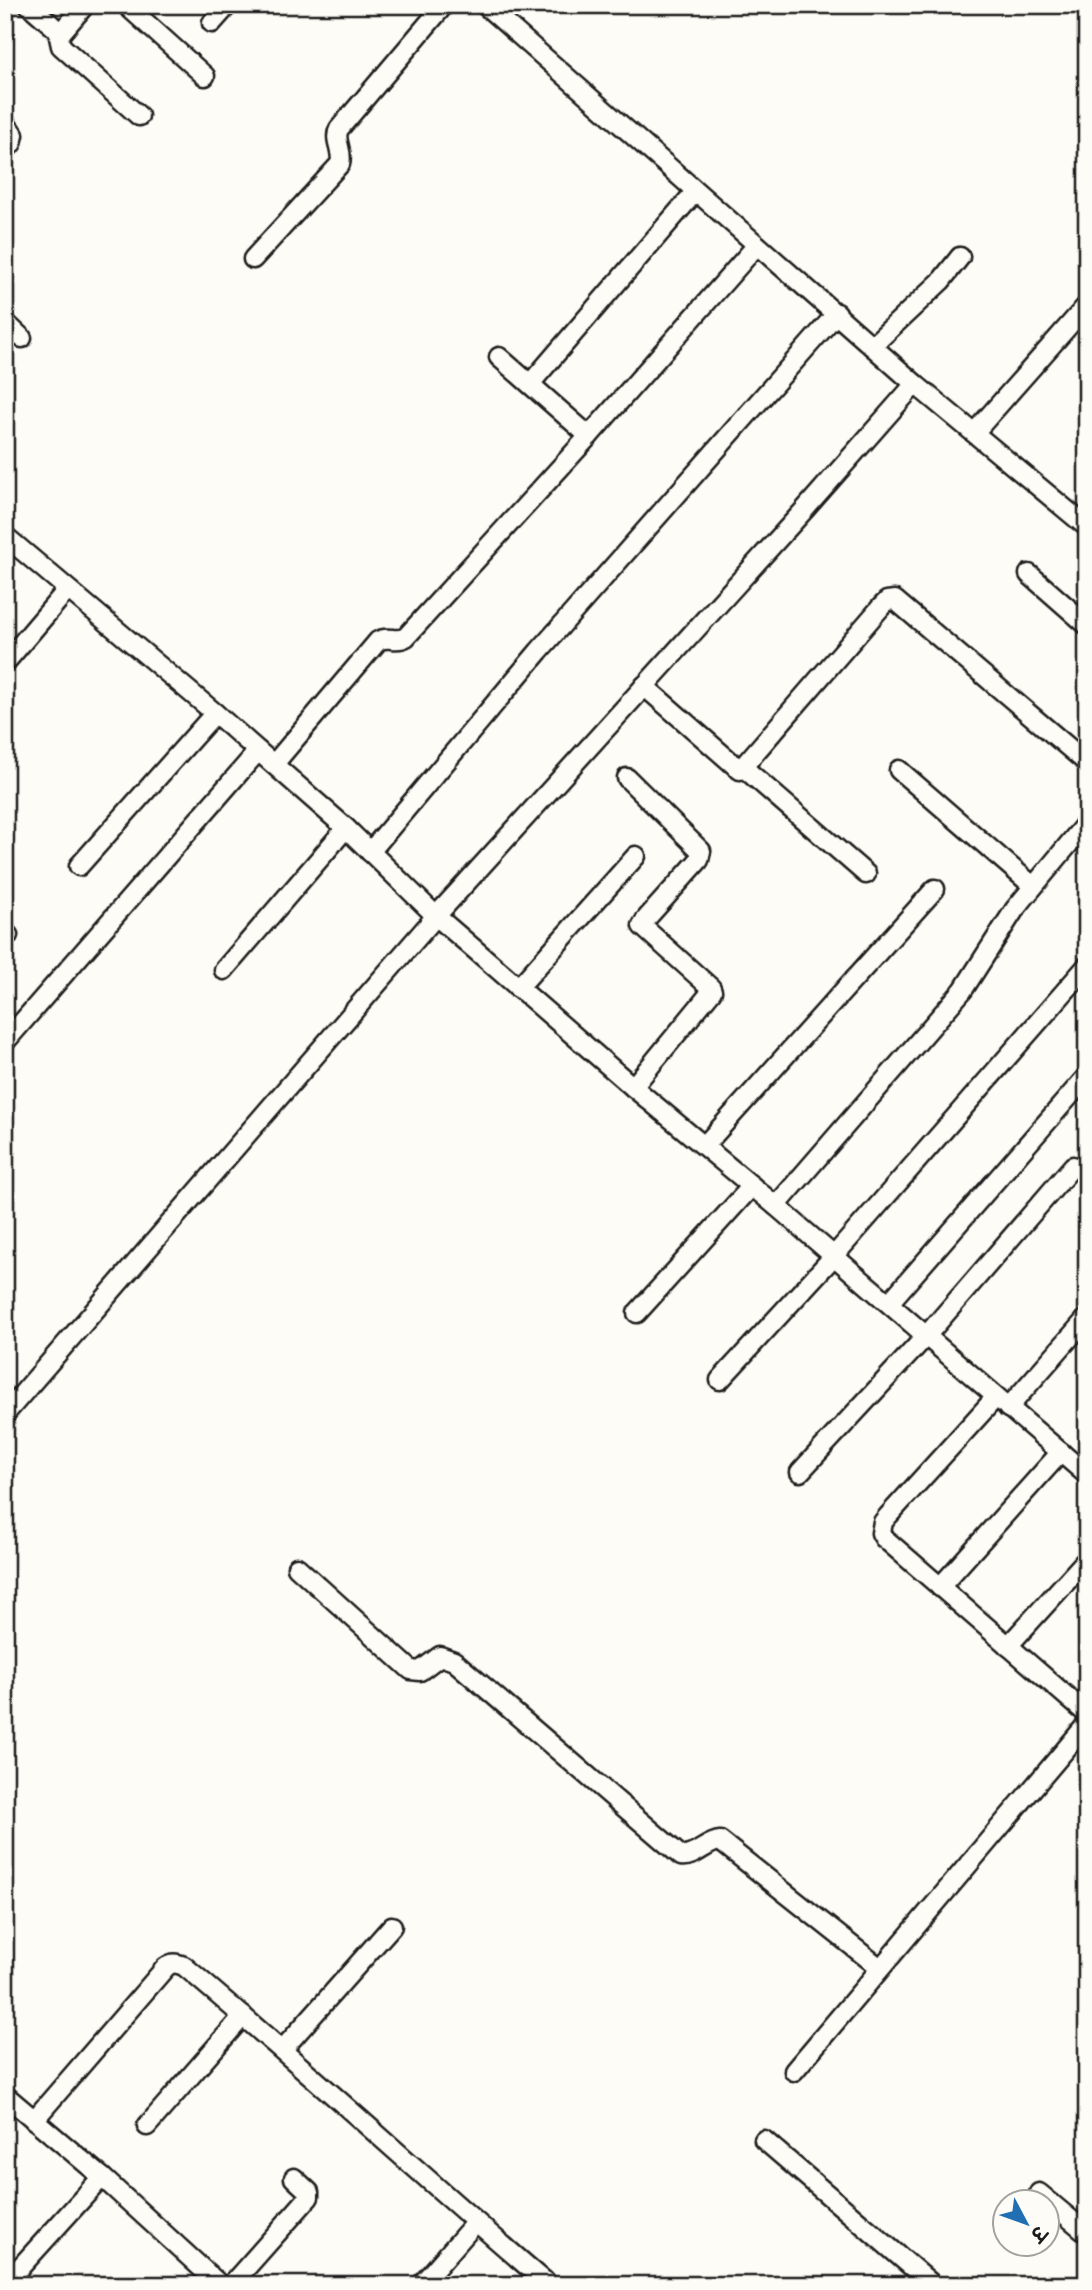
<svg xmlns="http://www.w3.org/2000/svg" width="1092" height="2290" viewBox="0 0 1092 2290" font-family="'Shantell Sans','Playpen Sans Deva',sans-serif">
<rect width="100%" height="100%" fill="#fdfcf7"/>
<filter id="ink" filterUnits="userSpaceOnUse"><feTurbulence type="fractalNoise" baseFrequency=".0143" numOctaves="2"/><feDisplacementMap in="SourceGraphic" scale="14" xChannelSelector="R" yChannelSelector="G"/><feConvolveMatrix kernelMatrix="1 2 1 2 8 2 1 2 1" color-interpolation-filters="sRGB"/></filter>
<g filter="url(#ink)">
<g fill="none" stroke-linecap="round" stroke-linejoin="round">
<defs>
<g id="minor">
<polyline points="29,5 61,33"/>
<polyline points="85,5 61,33 59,37 61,46 139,116"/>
<polyline points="126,5 205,76"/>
<polyline points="485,5 915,384 1087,527"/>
<polyline points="212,23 228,5"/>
<polyline points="5,123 14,135 12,143 5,151"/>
<path d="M 253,259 L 340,164 C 344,151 333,140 339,129 L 444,5"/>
<polyline points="5,322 22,338"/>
<polyline points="872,346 941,281 960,257"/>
<polyline points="499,357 589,436"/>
<polyline points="530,384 695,192"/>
<polyline points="974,433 1087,305"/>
<polyline points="5,536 215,713 346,828 436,916 487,960 633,1087 776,1206 1087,1475"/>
<polyline points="1029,574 1087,625"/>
<polyline points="5,663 67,590"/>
<polyline points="644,686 740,770 881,607 887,601 895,600 1087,763"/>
<path d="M 274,764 L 378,641 C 388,635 396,643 406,637 L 589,436 L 757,245"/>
<polyline points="744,768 866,874"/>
<polyline points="899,770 1033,886"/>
<polyline points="627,778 701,851 699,860 646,919 642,926 711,988 712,991 633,1087"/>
<polyline points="370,852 539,651 837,313"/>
<polyline points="79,866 215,713"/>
<polyline points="5,933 8,935"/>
<polyline points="224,970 346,828"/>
<polyline points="518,988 636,856"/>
<polyline points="5,1042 258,751"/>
<polyline points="705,1145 935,889"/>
<polyline points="776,1206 963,990 1015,909 1087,822"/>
<polyline points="889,1303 1087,1076"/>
<polyline points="637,1313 752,1186"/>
<polyline points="720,1380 834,1256 1087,966"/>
<polyline points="996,1397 888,1516 883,1522 881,1533 884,1538 1087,1714"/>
<polyline points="1008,1408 1087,1318"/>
<polyline points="5,1414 436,916 806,508 915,384"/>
<polyline points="800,1472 927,1335 1073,1166"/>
<path d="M 297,1567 L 411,1670 L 420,1671 L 440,1656 L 454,1661 L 681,1856 C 695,1858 706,1842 720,1841 L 880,1968"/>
<polyline points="940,1587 1061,1452"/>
<polyline points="1008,1646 1087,1559"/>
<polyline points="283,2049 392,1926"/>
<polyline points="794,2071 1087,1724"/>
<polyline points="5,2095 102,2177 220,2285"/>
<path d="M 34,2120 L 166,1967 C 173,1962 176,1963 184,1966 C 308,2070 426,2180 549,2285"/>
<polyline points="147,2126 243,2016"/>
<polyline points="764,2140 933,2285"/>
<polyline points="1039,2193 1087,2233"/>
<polyline points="5,2284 102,2177"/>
<polyline points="231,2285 309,2197 309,2192 294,2178"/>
<polyline points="421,2285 476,2222"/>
</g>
</defs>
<use href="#minor" stroke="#1c1c1c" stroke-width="23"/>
<use href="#minor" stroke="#fdfcf7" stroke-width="18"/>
</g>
</g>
<rect width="1092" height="2290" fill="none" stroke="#fdfcf7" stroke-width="28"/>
<rect x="14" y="14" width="1064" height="2262" fill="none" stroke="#1c1c1c" stroke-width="2.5" filter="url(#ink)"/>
<g transform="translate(1026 2223) rotate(131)"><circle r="33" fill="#fdfcf7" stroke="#a3a29f" stroke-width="2"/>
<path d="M0-5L12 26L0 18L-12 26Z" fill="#1f6fb2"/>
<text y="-10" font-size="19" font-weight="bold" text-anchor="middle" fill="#1c1c1c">उ</text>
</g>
</svg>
